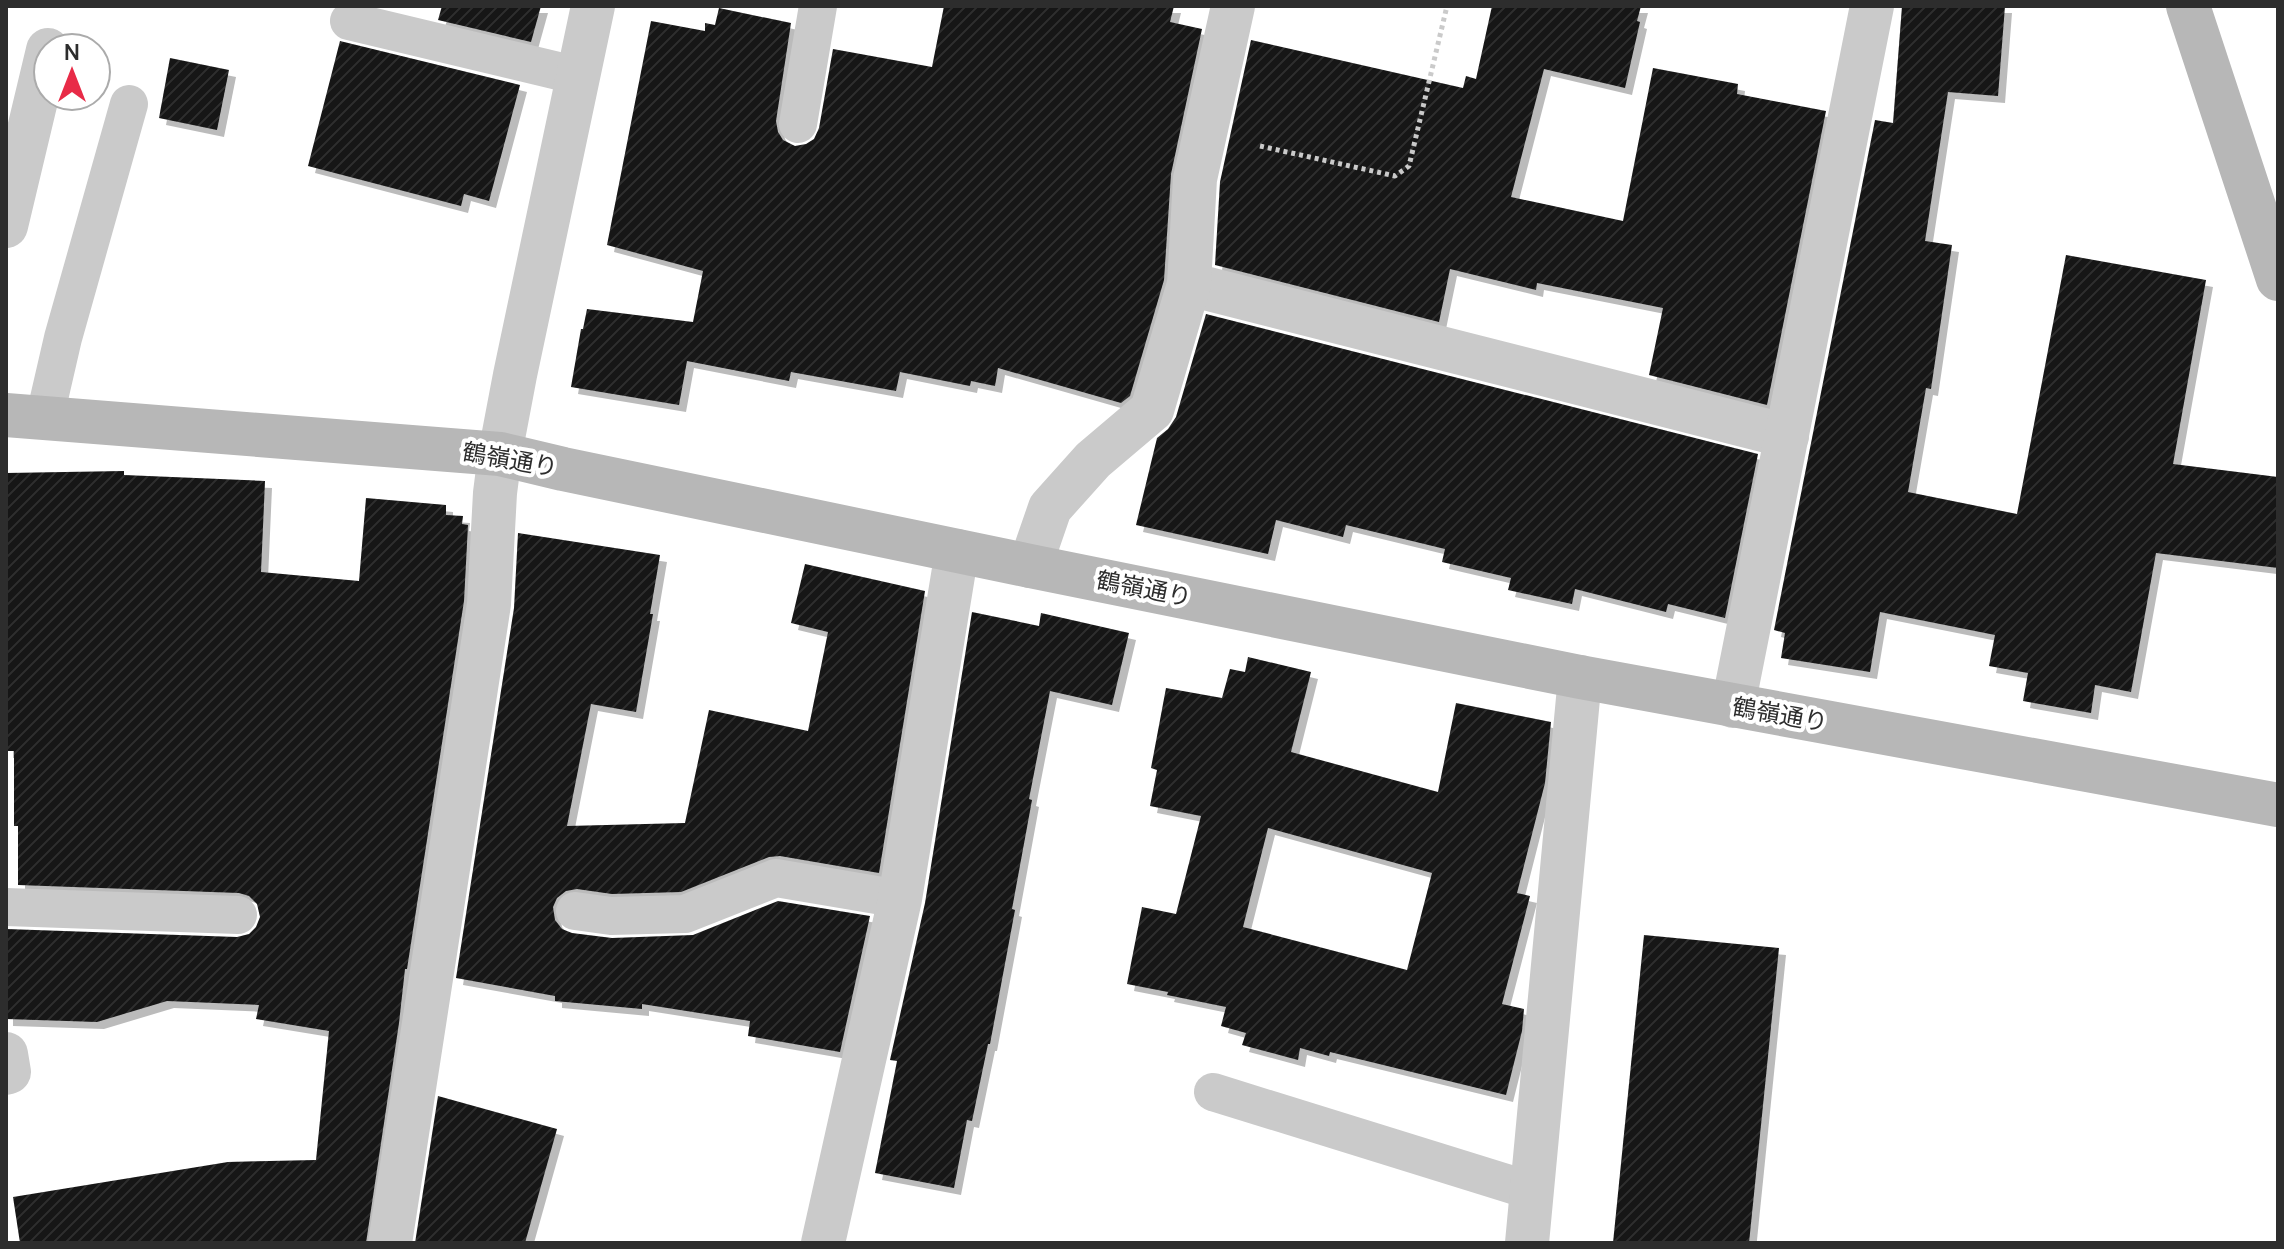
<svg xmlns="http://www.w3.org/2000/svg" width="2284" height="1249" viewBox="0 0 2284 1249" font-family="Manrope,'Noto Sans JP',sans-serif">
<defs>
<pattern id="building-hatch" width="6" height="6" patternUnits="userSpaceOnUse" patternTransform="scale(2)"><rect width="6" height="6" fill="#141414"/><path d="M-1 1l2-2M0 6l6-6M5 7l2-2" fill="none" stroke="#2e2e2e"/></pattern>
<filter id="shadow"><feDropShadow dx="7" dy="7" stdDeviation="0" flood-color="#0004"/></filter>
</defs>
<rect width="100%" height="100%" fill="#fff"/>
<g fill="url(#building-hatch)" fill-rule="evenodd" filter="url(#shadow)">
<polygon points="442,6 541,6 531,42 438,20"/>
<polygon points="944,6 1174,6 1170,22 1202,29 1171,174 1164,280 1130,396 1121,403 998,368 995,386 971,381 970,386 900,372 896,391 791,372 789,381 687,361 679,405 571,387 581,329 583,329 587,309 693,322 703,271 607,245 651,21 705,31 705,23 715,25 719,8 791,23 776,121 778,132 783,140 795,146 806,144 814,139 819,128 833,49 932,67"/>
<polygon points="1492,6 1641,6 1637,21 1640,22 1625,88 1544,69 1511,197 1623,221 1653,68 1738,84 1737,94 1826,111 1767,405 1649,375 1663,308 1537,283 1536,290 1450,269 1439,322 1215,265 1220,182 1251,40 1463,88 1466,76 1476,79"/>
<polygon points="1902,6 2005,6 1998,96 1948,92 1925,241 1952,245 1931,389 1926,388 1908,492 2017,514 2066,255 2206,280 2173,464 2278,477 2278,568 2156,553 2131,692 2095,685 2091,713 2023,701 2028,673 1989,666 1995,635 1880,612 1870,672 1781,658 1785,633 1774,630 1875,120 1893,123"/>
<polygon points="340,41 520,85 489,201 464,194 461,206 308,166"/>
<polygon points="170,58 229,70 217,130 159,118"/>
<polygon points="1206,314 1758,454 1725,618 1668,604 1666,612 1575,589 1572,604 1508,590 1511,578 1442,562 1445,549 1346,525 1343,537 1276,520 1268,554 1136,525 1157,438 1168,429 1176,417"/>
<polygon points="124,471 124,475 265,481 261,572 359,581 366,498 446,505 446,515 463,516 462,524 468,525 464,601 407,969 405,969 399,1023 366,1243 20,1243 13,1197 228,1162 316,1160 329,1031 256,1019 259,1005 167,1001 97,1022 6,1019 6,929 237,937 249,934 256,927 260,917 257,904 249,896 239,893 18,885 18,826 14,826 14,751 6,751 6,473"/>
<polygon points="518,533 660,555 650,614 653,614 636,712 591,704 567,826 685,823 709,710 808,731 828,632 791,623 805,564 925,591 879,873 780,856 769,857 681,892 612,894 577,889 566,891 557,898 553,907 555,920 562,929 572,933 612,938 693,935 778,901 870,916 840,1052 748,1036 750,1021 642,1004 642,1009 555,1001 555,996 456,978 514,608"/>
<polygon points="972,612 1039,626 1041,613 1129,633 1112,705 1050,691 1029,799 1032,800 1012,909 1015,910 990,1044 988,1044 972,1121 967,1120 954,1188 875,1173 897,1061 890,1060 925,903"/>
<path d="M 1248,657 L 1311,672 L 1291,752 L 1438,792 L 1456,703 L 1551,722 L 1545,783 L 1517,893 L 1530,896 L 1502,1004 L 1524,1009 L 1522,1031 L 1506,1095 L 1330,1052 L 1329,1056 L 1300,1048 L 1298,1060 L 1242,1045 L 1246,1033 L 1221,1026 L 1226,1007 L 1167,995 L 1168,992 L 1127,984 L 1142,907 L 1176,914 L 1201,816 L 1150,806 L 1157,770 L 1151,768 L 1166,688 L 1222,698 L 1230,669 L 1245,672 ZM 1268,828 L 1432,873 L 1407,970 L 1243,927 Z"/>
<polygon points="1644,935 1779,948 1749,1243 1613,1243"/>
<polygon points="438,1096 557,1129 525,1243 415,1243"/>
</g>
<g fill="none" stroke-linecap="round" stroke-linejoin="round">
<polyline stroke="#cacaca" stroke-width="5" stroke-dasharray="4 4" stroke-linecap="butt" points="1260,146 1395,176 1409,166 1447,6"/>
<g stroke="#cacaca" stroke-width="38">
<polyline points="349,21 579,76"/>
<polyline points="798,124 818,6"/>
<polyline points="45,416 63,338 129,104"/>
<polyline points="6,907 238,915"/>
<polyline points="575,911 611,916 685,914 776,878 900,899"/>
<polyline points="1213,1092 1532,1191"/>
</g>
<g stroke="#cacaca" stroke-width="44">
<polyline points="6,226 48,50"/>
<polyline points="1189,284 1787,436"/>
<polyline points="1030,566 1050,508 1093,460 1152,410 1189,284 1195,179 1233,6"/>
<polyline points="1733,706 1872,6"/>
<polyline points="6,1054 9,1072 6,1073"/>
<polyline points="390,1243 489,604 495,493 500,454 515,375 593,6"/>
<polyline points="823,1243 900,899 957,551"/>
<polyline points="1527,1243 1580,677"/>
</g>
<g stroke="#b7b7b7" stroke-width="44">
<polyline points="2188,6 2278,279"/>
<polyline points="6,415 500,454 563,469 1030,566 1580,677 2278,805"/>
</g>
</g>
<g text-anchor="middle" stroke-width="8" stroke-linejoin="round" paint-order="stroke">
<g font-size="24" fill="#2d2d2d" stroke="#fff">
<text transform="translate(510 460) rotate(10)" y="8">鶴嶺通り</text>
<text transform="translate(1144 589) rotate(11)" y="8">鶴嶺通り</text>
<text transform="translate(1780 715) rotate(10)" y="8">鶴嶺通り</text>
</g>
</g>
<rect width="2284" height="1249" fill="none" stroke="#2d2d2d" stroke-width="16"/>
<g transform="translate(72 72)"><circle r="38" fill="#ffffff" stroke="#ababab" stroke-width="2"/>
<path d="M0-6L14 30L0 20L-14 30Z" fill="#e82b47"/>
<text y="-12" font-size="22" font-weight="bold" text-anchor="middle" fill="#2d2d2d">N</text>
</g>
</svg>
